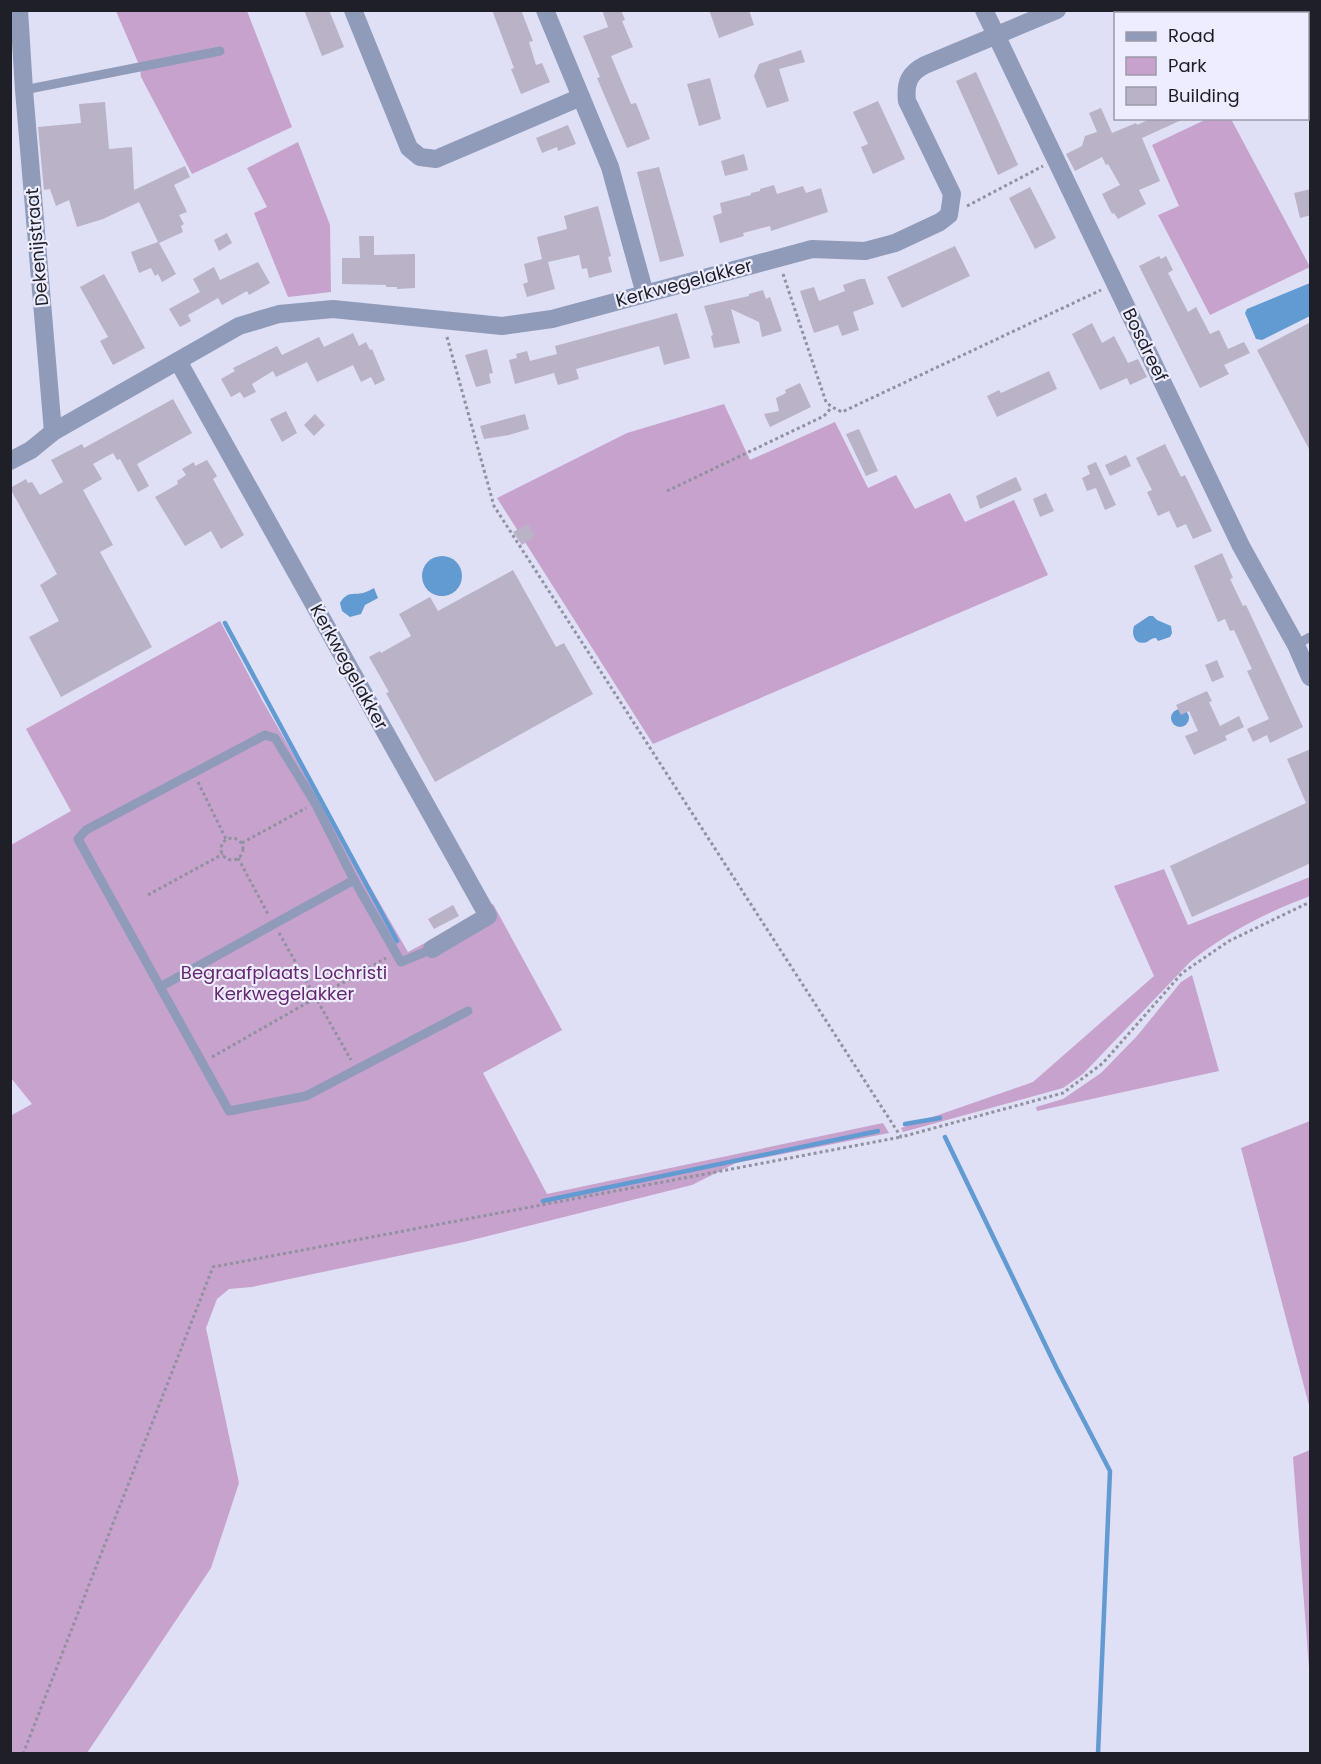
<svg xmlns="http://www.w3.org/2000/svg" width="1321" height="1764" viewBox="0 0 1321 1764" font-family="Poppins,sans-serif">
<rect width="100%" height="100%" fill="#dfdff5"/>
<g fill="#c7a2cd">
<polygon points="116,11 247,11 292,127 192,174 141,77 140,67"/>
<polygon points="1209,118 1231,119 1310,267 1210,315 1158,215 1179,206 1152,145"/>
<polygon points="298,142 330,225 331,292 288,297 254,213 267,207 247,168"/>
<polygon points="724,404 750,460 835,422 868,488 896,475 915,509 950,493 965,522 1014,500 1048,575 653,744 497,498 627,433"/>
<polygon points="220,621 262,700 408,952 481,913 493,904 562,1030 483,1073 547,1194 883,1123 889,1133 736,1163 692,1185 464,1242 252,1287 229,1289 217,1299 206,1328 239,1483 211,1568 87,1753 11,1754 10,1116 32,1104 11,1078 11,845 71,811 26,729"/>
<path d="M 1164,869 L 1188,925 L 1310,877 L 1310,896 C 1267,912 1226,933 1190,962 L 1083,1074 L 1063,1088 L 903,1132 L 901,1128 L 1033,1082 L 1154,976 L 1114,886 Z"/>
<polygon points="1192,975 1219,1071 1037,1111 1036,1107 1063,1099 1101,1073 1137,1036 1181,982"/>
<polygon points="1310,1121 1310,1409 1241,1148"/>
<polygon points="1310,1450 1310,1681 1293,1457"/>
</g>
<g fill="#629bd1">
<polygon points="1310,283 1310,316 1262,340 1256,339 1245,313 1247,309"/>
<circle cx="442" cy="576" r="20"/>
<path d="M 374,588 L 378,598 L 365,605 L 361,614 L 350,617 L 342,611 L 340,603 C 347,591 353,595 363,593 C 367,592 370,590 374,588 Z"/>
<path d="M 1149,616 L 1153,616 L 1157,620 L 1171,626 L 1172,633 L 1170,637 L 1158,641 L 1156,638 C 1152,638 1150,640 1147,642 C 1135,646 1131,635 1134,626 Z"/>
<circle cx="1180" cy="718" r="9"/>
</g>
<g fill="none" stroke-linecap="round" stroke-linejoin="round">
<g stroke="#629bd1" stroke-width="4.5">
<polyline points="225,623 397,941"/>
<polyline points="905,1124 940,1118"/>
<polyline points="945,1137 1057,1369 1110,1471 1098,1754"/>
<polyline points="543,1201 878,1131"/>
</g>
</g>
<g fill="#bab2c7">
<polygon points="304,10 329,10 344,47 322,56"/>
<polygon points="492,10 521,10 533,41 529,42 536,65 542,63 550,82 521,94 511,69 514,68"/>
<polygon points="602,10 621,10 625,20 622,21 633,47 611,56 631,104 636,103 650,139 627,148 597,78 600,77 583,36 608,27"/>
<polygon points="709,10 749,10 754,25 719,38"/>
<polygon points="801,50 805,62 779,69 789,101 767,108 754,76 759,64"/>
<polygon points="976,72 1018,165 998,175 956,81"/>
<polygon points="710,78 721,119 699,126 687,84"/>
<polygon points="878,101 905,159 873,174 861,147 868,144 853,112"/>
<polygon points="105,102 109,149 132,147 134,190 185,166 190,177 174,185 187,212 179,215 184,224 181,226 183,232 159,243 176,274 162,282 158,274 155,276 151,268 139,273 131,252 158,242 139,202 103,219 77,227 69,200 56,206 50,189 44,190 38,127 81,123 79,104"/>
<polygon points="1101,108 1112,133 1136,123 1137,125 1152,118 1186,118 1142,138 1160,181 1139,190 1146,204 1118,219 1114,213 1112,214 1102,194 1120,185 1108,164 1106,165 1102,157 1075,171 1066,154 1082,146 1085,136 1097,132 1089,113"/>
<polygon points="568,125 576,144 558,151 557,147 542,153 536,138"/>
<polygon points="744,154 748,170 725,176 721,161"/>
<polygon points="659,167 684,256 660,262 637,172"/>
<polygon points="774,185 777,194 803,186 806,193 821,188 828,212 771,231 770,226 743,233 744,236 720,243 713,216 722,213 720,203 751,195 751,193 760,191 760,189"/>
<polygon points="1030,187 1056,238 1035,249 1009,198"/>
<polygon points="1311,189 1311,215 1300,218 1294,193"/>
<polygon points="598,206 611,256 608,257 612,272 589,278 587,268 582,269 579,255 548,262 555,289 527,297 523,284 528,282 524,264 542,259 537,237 567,229 564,216"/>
<polygon points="227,233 232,243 219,251 214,240"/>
<polygon points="359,236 374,236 374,255 415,254 415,288 397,289 397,287 386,287 386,285 342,284 342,258 360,258"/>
<polygon points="955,246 970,276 902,308 887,277"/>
<polygon points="1159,256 1161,259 1166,256 1173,270 1168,273 1188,312 1196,307 1210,334 1219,330 1228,349 1244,342 1250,353 1224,365 1229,374 1200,388 1139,266"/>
<polygon points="258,262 270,283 249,295 247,291 222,305 218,298 188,315 191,321 180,327 169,309 200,292 193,279 214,267 220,280"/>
<polygon points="104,274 145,348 113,365 100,341 108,337 80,287"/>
<polygon points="860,279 865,279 874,304 853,312 859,330 842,336 838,325 814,333 800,291 814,287 819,301 845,291 843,285"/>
<polygon points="763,290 766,299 770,297 782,331 762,337 759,322 731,309 740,343 714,348 711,336 713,335 704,306 749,296 749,294"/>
<polygon points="677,313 690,358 664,365 659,346 576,369 579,379 558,385 554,373 515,384 509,360 517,358 516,354 527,351 530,361 557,354 555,346"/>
<polygon points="1311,322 1311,453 1257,350"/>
<polygon points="1092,323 1102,343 1114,336 1128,363 1138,359 1147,377 1130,385 1127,378 1100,390 1072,334"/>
<polygon points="353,333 359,346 366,342 370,350 372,349 385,380 375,385 371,377 361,382 353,365 317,382 307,362 276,377 273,371 252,384 256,392 244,398 240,392 231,397 221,379 235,371 233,368 277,346 282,355 319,337 324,347"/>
<polygon points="487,349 493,373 489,374 491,383 476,387 465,355"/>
<polygon points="1049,371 1057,389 997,417 987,396 999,390 1001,393"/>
<polygon points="800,383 811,407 770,427 764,414 779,411 776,398 786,393 785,390"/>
<polygon points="173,399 192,433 137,464 149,486 138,492 120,459 117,460 113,453 93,464 102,479 83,490 113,545 100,552 152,647 61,697 29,637 59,621 40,585 57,574 10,488 26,479 28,483 32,482 40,495 63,482 51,460 82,444 84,448"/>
<polygon points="286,411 297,433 282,442 270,419"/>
<polygon points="315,414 325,425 314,436 304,425"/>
<polygon points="525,414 529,429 509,435 484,439 480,426"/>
<polygon points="859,429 878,471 866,476 846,434"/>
<polygon points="1165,444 1181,477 1185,475 1212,531 1193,539 1186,524 1177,528 1169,511 1158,516 1147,492 1152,490 1136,458"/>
<polygon points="1126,455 1131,466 1110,476 1105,465"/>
<polygon points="207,460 217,476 213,479 244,535 221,549 211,531 185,546 155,497 178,484 177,481 186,475 182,469 194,462 195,466"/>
<polygon points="1096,462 1116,505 1105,510 1096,488 1087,491 1082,478 1090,474 1087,466"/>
<polygon points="1016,477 1022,490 980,509 976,496"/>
<polygon points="1046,493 1054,511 1040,517 1033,499"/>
<polygon points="528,524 535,536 522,545 513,532"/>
<polygon points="1222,553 1233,578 1230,579 1243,606 1246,605 1303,727 1270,743 1267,735 1253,742 1247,729 1269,719 1247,671 1252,669 1234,630 1230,631 1225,619 1218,622 1194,566"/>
<polygon points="513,570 556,647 564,643 593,694 435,782 386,693 389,692 369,657 380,651 381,653 411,636 399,614 430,597 438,611"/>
<polygon points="1217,660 1224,677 1212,682 1205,665"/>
<polygon points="1207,691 1212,701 1209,702 1220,726 1239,716 1244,727 1225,736 1227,740 1194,755 1185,736 1198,731 1189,711 1181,715 1176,705"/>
<polygon points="1311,749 1311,863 1192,917 1170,866 1306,803 1287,759"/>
<polygon points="453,905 459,916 434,929 428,919"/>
</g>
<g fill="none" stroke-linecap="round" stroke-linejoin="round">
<g stroke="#9191a1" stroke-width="3" stroke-dasharray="3 3" stroke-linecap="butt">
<polyline points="967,206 1043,166"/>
<polyline points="783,274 826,402 832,407 842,412 1101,290"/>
<polyline points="447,337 494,506 901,1137 1063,1093 1103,1063 1182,973 1229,941 1310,902"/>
<polyline points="667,491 824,416 832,407"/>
<polyline points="198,782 226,839"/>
<circle cx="232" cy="849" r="11"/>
<polyline points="242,843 306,808"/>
<polyline points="238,858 268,914"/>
<polyline points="148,895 223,854"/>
<polyline points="279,933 351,1060"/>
<polyline points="212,1057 386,958"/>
<polyline points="23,1754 213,1267 901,1137"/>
</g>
<g stroke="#8f9bb9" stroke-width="9">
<polyline points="24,90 220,51"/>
<polyline points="1296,645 1310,637"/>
<polyline points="432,949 401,962 354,880 315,803 275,738 265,735 86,830 78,839 229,1111 306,1096 468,1011"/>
<polyline points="160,987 354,880"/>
</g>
<g stroke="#8f9bb9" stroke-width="18">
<polyline points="19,10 24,90 53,432"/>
<polyline points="353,10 409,148 420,157 436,159 581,97"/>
<polyline points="545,10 610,167 645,294"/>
<polyline points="984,10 1241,546 1296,645 1310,677"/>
<polyline points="1308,24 1310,28"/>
<polyline points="178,361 488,916 432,949"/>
<path d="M 10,461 L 31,450 L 53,432 L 239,326 L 279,314 L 333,309 L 502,326 L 552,319 L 812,249 L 865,251 L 895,243 L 940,222 L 949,215 L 952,194 L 907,101 C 905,83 909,73 925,65 L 1057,10"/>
</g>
</g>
<g text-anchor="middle" stroke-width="4.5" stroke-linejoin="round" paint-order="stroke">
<g font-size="18" fill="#1f1f27" stroke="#ededff">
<text transform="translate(37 247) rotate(-95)" y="6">Dekenijstraat</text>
<text transform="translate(684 283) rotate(-15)" y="6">Kerkwegelakker</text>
<text transform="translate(1145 345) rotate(64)" y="6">Bosdreef</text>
<text transform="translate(349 667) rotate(61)" y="6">Kerkwegelakker</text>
</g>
<g font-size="18" fill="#65276f" stroke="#ededff">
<text x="284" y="979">Begraafplaats Lochristi<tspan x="284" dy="21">Kerkwegelakker</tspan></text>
</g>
</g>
<rect width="1321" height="1764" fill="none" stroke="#1f1f27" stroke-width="24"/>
<rect x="1114" y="12" width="195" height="108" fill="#ededff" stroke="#9b9ba9" stroke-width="1.5"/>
<rect x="1126" y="32" width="30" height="9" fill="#8f9bb9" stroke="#9b9ba9" stroke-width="1.5"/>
<text x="1168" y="42" font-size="18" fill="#1f1f27">Road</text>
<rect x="1126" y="57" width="30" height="18" fill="#c7a2cd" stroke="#9b9ba9" stroke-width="1.5"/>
<text x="1168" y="72" font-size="18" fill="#1f1f27">Park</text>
<rect x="1126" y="87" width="30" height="18" fill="#bab2c7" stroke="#9b9ba9" stroke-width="1.5"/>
<text x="1168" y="102" font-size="18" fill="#1f1f27">Building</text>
</svg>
